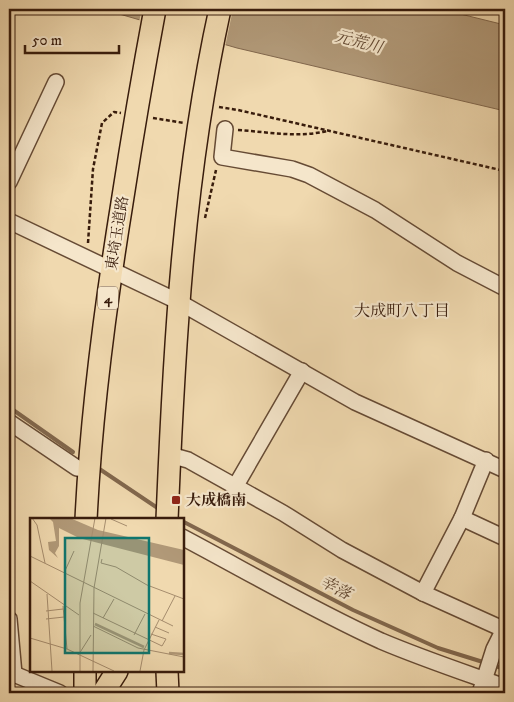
<svg xmlns="http://www.w3.org/2000/svg" width="514" height="702" viewBox="0 0 514 702" font-family="'IM FELL DW Pica','Noto Serif JP',serif">
<rect width="100%" height="100%" fill="#f0d9af"/>
<filter id="stains"><feTurbulence type="fractalNoise" baseFrequency=".004" numOctaves="4"/><feColorMatrix values="0 0 0 0 .2 0 0 0 0 .09 0 0 0 0 .02 0 0 0 .5 -.17"/></filter>
<radialGradient id="worn" r=".72"><stop offset=".6" stop-color="#630" stop-opacity="0"/><stop offset="1" stop-color="#630" stop-opacity=".3"/></radialGradient>
<polygon fill="#b19978" stroke="#81674d" points="102,9 440,9 505,25 505,111 237,48"/>
<polygon fill="#f0d9af" points="142,9 233,9 225,47 139,22"/>
<g fill="none" stroke-linecap="round" stroke-linejoin="round">
<g stroke="#81674d" stroke-width="4">
<polyline points="9,407 73,452"/>
<polyline points="98,468 159,509"/>
<polyline points="182,521 353,610 438,648 483,662"/>
<polyline points="495,666 505,669"/>
</g>
<defs>
<g id="minor">
<polyline points="225,129 222,157 292,169 309,175 375,210 457,263 505,288"/>
<polyline points="9,182 56,82"/>
<polyline points="9,221 179,302 355,402 505,470"/>
<polyline points="9,422 77,468 88,469"/>
<polyline points="170,455 188,460 283,513 342,550 423,593 505,630"/>
<polyline points="235,487 302,371"/>
<polyline points="462,518 505,538"/>
<path d="M 182,537 C 248,572 313,610 381,641 C 421,658 463,672 505,687"/>
<polyline points="423,593 462,518 486,460"/>
<polyline points="9,619 14,674"/>
<polyline points="9,672 60,693"/>
<polyline points="480,693 494,649 505,627"/>
</g>
<g id="highway">
<path d="M 86,520 C 91,413 105,308 122,203 C 132,138 143,73 155,9"/>
<path d="M 167,520 C 174,348 183,177 220,9"/>
<polyline points="85,671 85,693"/>
<polyline points="167,671 168,693"/>
<polyline points="103,693 117,671"/>
</g>
</defs>
<use href="#minor" stroke="#664b35" stroke-width="18"/>
<use href="#highway" stroke="#381c0c" stroke-width="24"/>
<g stroke="#381c0c" stroke-width="2.5" stroke-dasharray="4 2.5" stroke-linecap="butt">
<polyline points="219,107 238,110 505,171"/>
<polyline points="153,118 184,123"/>
<path d="M 238,130 C 268,132 298,138 327,131"/>
<polyline points="205,218 216,170"/>
<polyline points="88,243 93,169 102,123 114,112 121,113"/>
</g>
<use href="#minor" stroke="#f5e6cb" stroke-width="15"/>
<use href="#highway" stroke="#f0d9af" stroke-width="21"/>
</g>
<rect fill="#8f2418" stroke="#f5e6cb" stroke-width="2" x="171" y="495" width="10" height="10" rx="2.5"/>
<g text-anchor="middle" stroke-width="4.5" stroke-linejoin="round" paint-order="stroke">
<rect fill="#f5e6cb" stroke="#715945" stroke-width="1" x="98" y="286.5" width="20" height="23" rx="4"/>
<g font-size="14" font-weight="bold" fill="#381c0c">
<text x="108" y="303">4</text>
</g>
<g font-size="15" fill="#381c0c" stroke="#f5e6cb">
<text transform="translate(117 233) rotate(-81)" y="5">東埼玉道路</text>
</g>
<g font-size="15" font-weight="bold" fill="#381c0c" stroke="#f5e6cb" text-anchor="start">
<text x="186" y="505">大成橋南</text>
</g>
<g font-size="16" font-style="italic" fill="#624832" stroke="#f5e6cb">
<text transform="translate(359 41) rotate(15)" y="6">元荒川</text>
<text transform="translate(336 587) rotate(28)" y="6">幸落</text>
</g>
<g font-size="16" fill="#381c0c" stroke="#f5e6cb">
<text x="402" y="316">大成町八丁目</text>
</g>
</g>
<g transform="translate(30 518)">
<rect width="154" height="154" fill="#f0d9af"/>
<path d="M 19,0 L 40,0 L 68,12 L 154,32 L 154,47 L 49,20 L 29,10 L 29,28 L 25,35 L 28,40 L 19,32 L 18,24 L 26,23 L 23,4 Z" fill="#b19978"/>
<path fill="none" stroke="#b19978" stroke-width="2.5" d="M 65,106 L 114,129M 139,135 L 154,136"/>
<path fill="none" stroke="#a68d6e" stroke-width="1" d="M 2,0 L 7,7 L 15,45M 81,1 L 97,8M 0,38 L 143,108M 72,41 L 71,45 L 86,49 L 117,67 L 154,81M 34,55 L 44,33M 0,63 L 49,97M 17,76 L 22,153M 33,88 L 37,131M 16,93 L 33,91M 63,95 L 132,128 L 136,121 L 121,116M 73,100 L 84,81M 16,101 L 34,99M 132,103 L 145,78M 63,108 L 108,130 L 154,139M 125,109 L 139,115M 104,117 L 115,96M 0,120 L 37,131 L 84,153M 49,136 L 61,117M 50,153 L 50,85 L 65,0M 63,153 L 64,70 L 76,0M 110,153 L 114,132 L 129,102"/>
<path fill="#0f766e" fill-opacity="0.15" stroke="#0f766e" stroke-width="2.5" d="M 35,20 L 119,20 L 119,135 L 35,135 Z"/>
<rect width="154" height="154" fill="none" stroke="#381c0c" stroke-width="2.5"/>
</g>
<rect width="514" height="702" fill="none" stroke="#f0d9af" stroke-width="30"/>
<rect x="10" y="10" width="494" height="682" fill="none" stroke="#381c0c" stroke-width="2.5"/>
<rect x="15" y="15" width="484" height="672" fill="none" stroke="#381c0c"/>
<path d="M25 45v8h94v-8" fill="none" stroke="#381c0c" stroke-width="2.5"/>
<text x="32" y="45" font-size="15" fill="#381c0c" stroke="#f5e6cb" stroke-width="4" paint-order="stroke">50 m</text>
<rect width="100%" height="100%" filter="url(#stains)"/>
<rect width="100%" height="100%" fill="url(#worn)"/>
</svg>
